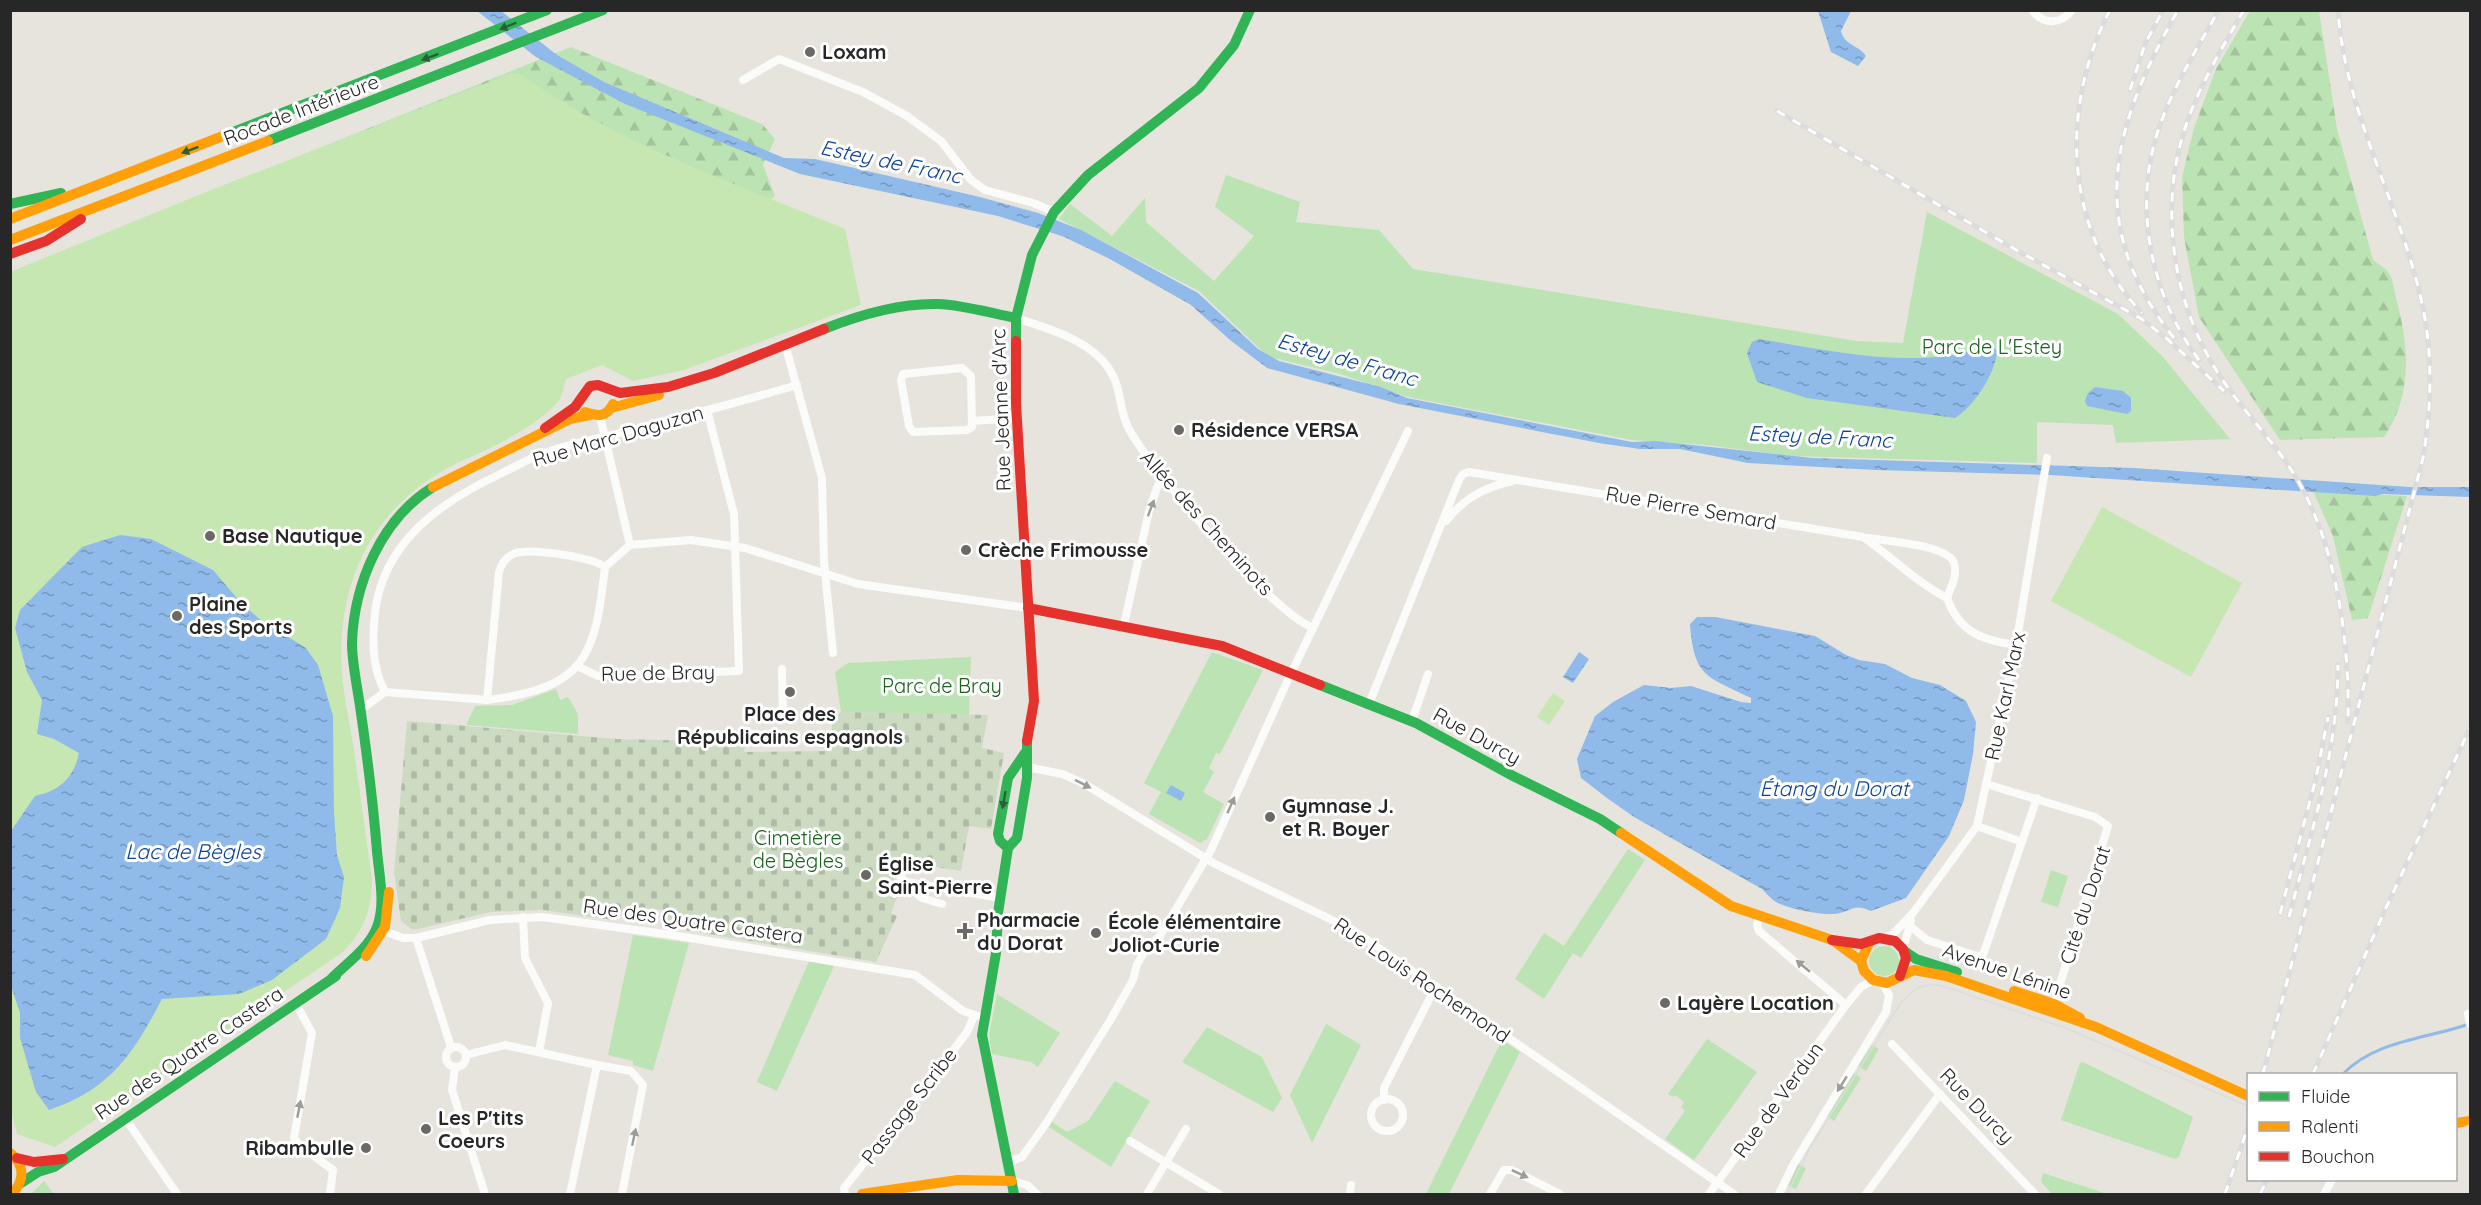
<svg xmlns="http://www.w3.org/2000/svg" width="2481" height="1205" viewBox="0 0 2481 1205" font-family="Quicksand,sans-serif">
<defs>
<pattern id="forest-firs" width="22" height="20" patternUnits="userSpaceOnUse" patternTransform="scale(1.5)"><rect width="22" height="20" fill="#bce3b4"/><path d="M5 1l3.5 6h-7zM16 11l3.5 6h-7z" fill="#a2c39b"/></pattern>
<pattern id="cemetery-stones" width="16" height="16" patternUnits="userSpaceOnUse" patternTransform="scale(1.5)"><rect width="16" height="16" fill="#cddbc3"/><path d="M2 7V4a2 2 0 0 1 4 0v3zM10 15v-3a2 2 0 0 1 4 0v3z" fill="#b0bca8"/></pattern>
<pattern id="water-ripples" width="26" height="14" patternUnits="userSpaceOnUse" patternTransform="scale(1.5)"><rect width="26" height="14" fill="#8fbae9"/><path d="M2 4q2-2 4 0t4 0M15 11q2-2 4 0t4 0" fill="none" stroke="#7597bd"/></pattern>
</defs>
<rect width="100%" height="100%" fill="#e6e4dc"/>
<g fill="#bce3b4">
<polygon points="1226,175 1300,202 1296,222 1379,230 1413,269 1856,341 1903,343 1927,212 2118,314 2163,357 2230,439 2116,443 2113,425 2037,422 2037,463 1792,456 1706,445 1632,440 1408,397 1340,374 1274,358 1265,354 1199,291 1059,219 1070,204 1112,236 1145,198 1146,222 1214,281 1254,236 1215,207"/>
<polygon points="1212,652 1263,670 1220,754 1216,753 1209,768 1214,772 1203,792 1224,804 1207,839 1200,843 1149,814 1161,792 1144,783"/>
<polygon points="971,657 969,715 841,712 835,672 848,663"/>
<polygon points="556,689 560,700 568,697 578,714 578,734 466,725 475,706 512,705"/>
<polygon points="1628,849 1645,860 1581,958 1573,953 1544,999 1515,979 1544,933 1564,946"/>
<polygon points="2051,870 2068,876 2058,907 2041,902"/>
<polygon points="633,935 689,943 653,1071 633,1065 633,1061 608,1055"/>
<circle cx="1884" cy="961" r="15"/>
<polygon points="809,961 834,966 777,1091 757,1082"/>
<polygon points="997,994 1060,1033 1038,1067 1031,1062 992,1054 989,1035"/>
<polygon points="1326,1024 1361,1045 1312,1143 1290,1095"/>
<polygon points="1207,1027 1262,1057 1282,1098 1273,1112 1182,1062"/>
<polygon points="1707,1039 1757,1072 1694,1160 1665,1139 1685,1111 1681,1107 1684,1102 1675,1095 1673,1097 1668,1094"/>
<polygon points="1502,1040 1520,1052 1449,1194 1426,1194"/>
<polygon points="1872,1045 1879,1049 1866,1071 1858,1066"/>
<polygon points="2083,1062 2193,1117 2179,1157 2175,1159 2061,1120 2080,1063"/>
<polygon points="1854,1073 1861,1078 1834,1121 1827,1116"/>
<polygon points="1115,1081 1150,1101 1111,1167 1049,1127 1052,1122 1067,1132 1088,1121"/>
<polygon points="1798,1164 1806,1168 1796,1189 1788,1186"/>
<polygon points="2043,1173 2107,1194 2052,1194 2041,1182"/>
<polygon points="44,1181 54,1194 31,1194"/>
</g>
<g fill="url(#forest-firs)">
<path d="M 2250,11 L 2319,11 L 2337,129 L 2373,260 C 2378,264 2384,267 2388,272 C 2393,278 2394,291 2396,298 C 2409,345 2413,396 2384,437 L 2280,440 L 2199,317 L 2184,237 L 2182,177 L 2194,128 L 2216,69 Z"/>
<polygon points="571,47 762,124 775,139 763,165 775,196 761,206 11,272"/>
<polygon points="2313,491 2407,496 2368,618 2352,620 2333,536"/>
</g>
<polygon fill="url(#cemetery-stones)" points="841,712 988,715 982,748 1004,753 991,829 969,826 961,871 923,865 896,868 891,891 897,897 891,913 897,916 876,962 666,927 668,911 628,906 627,913 617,912 614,920 542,910 491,912 413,930 401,921 394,872 407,721 617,739 745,742 744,752 832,751 832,719"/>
<g fill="#c6e7b2">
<path d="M 512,73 L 520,74 C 618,144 735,183 845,229 L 861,305 L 684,370 L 633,381 L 602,365 L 566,379 C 564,385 563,395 559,400 C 542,423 494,447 468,458 C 378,497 335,577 342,673 C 344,699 350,724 354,750 C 360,793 366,837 372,880 C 372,909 364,931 343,952 L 55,1147 L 17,1134 L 11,1110 L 10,272 L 201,194 Z"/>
<polygon points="2102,507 2242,583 2191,677 2051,601"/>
<polygon points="1553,693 1565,701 1549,725 1537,717"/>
</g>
<g fill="url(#water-ripples)">
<polygon points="477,11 501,11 557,55 604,82 784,158 815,159 980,197 1038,213 1081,230 1198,293 1258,349 1279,361 1381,387 1407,398 1632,442 1655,441 1812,458 2134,468 2409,487 2470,487 2470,497 2383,494 2375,496 2050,475 1876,470 1748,463 1680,449 1640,449 1599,443 1399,404 1267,368 1230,340 1191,305 1108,258 1062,236 998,216 800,174 625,104 536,57"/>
<path d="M 1818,11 L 1851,11 L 1841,31 C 1844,45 1860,46 1866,56 L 1858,66 L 1831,52 Z"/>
<path d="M 1759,339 C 1827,350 1925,373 1991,344 L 1997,351 C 1995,375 1974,406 1955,418 L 1807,398 L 1757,382 L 1747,353 L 1752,342 Z"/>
<polygon points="2095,387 2123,391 2131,398 2131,411 2127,414 2087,406 2085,401 2088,393"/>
<path d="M 120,535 L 151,539 L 213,570 L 242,604 L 262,621 L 306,648 L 318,665 L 333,716 L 334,813 L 337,855 L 344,877 L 340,908 L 326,939 L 272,980 L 239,994 L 162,999 C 133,1054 111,1089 49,1110 L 36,1092 L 20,1038 L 20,1013 L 10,983 L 11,831 L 35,796 C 59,791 74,778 79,753 L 54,739 L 37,734 L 42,700 L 27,672 L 15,628 L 20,610 L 82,547 Z"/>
<path d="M 1697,617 L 1715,617 L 1815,636 L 1846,655 L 1859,660 L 1885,664 L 1912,678 L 1940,685 L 1966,701 L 1976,722 L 1973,754 L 1964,800 L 1949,836 L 1906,898 L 1871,911 C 1855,904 1855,909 1840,913 C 1826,917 1789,909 1776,902 C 1771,899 1766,893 1762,889 L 1634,817 L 1607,798 L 1581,778 L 1577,759 L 1595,716 L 1613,702 L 1644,685 L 1671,688 L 1691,686 L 1741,702 L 1751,703 L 1751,698 C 1706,676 1694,677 1690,624 Z"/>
<polygon points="1579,652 1589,659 1573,683 1563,677"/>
<polygon points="1171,785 1185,793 1181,801 1166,793"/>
</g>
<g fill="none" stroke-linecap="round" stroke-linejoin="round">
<path stroke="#8fbae9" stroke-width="3" d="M 2343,1074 C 2376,1040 2427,1039 2469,1024"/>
<g stroke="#fbfbfa" stroke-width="8">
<path d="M 2032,10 C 2043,25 2061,25 2072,10"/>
<polyline points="743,80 779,59 863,92 907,116 941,141 971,180 985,190 1033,203 1054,212"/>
<path d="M 1016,318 C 1046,328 1080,337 1102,360 C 1125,385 1116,407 1130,431 C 1154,473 1271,611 1313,628"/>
<polyline points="785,344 822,478 824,561 833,653"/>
<polygon points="962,368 971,376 972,427 967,430 913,432 909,426 901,380 903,374"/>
<polyline points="600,416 630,545"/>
<polyline points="973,421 1017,418"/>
<path d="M 1446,521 C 1464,498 1485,487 1513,481"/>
<path d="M 1868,538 C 1886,541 1948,545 1954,563 C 1958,574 1951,587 1947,598"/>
<polyline points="1124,625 1149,511 1158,485 1165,480"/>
<polyline points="579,667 598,676 739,671 734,514 707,410"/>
<polyline points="782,669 783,717"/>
<path d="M 385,692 C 372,668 372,640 375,612 C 384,541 441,502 500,474 C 517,466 533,456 550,451 C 580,441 612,436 643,427 C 694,414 746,400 797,385"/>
<path d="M 487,700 L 499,572 C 501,565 505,558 513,554 C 528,547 591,557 605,567"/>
<path d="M 1369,704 L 1459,480 L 1463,474 L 1469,472 L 1863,537 C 1892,557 1916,582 1947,598 C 1960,633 1982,640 2016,645"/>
<path d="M 360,707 L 366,706 L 385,692 L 487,700 C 586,688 595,657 605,567 L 630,545 L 691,540 L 745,548 L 858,584 L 1028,608"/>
<polyline points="1412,721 1428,674"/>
<polyline points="1027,767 1062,774 1083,783 1215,864 1353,930 1734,1194"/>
<polyline points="1986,784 2095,817 2108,826 2054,1004"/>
<polyline points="1977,826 2022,842"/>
<polyline points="901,881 1000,898"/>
<polyline points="902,882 922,898 942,904"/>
<polyline points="894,894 901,881 902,867"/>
<polyline points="1759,916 1757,925 1759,931 1846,1005"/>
<polyline points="523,917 525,958 548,1003 539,1052"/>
<polyline points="1910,926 1927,940 1977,956 1983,955 2037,798"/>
<polyline points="381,930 403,938 416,938 490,920 542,917 672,935 915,975 963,1011 984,1018"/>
<polyline points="416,938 451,1047"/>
<polyline points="1885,938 1893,934 1913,913 1977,826 2016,645 2047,458"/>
<polyline points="1903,949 1911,921"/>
<polyline points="295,1002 312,1033 294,1138 300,1146 333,1170 330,1194"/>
<polyline points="2468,1014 2470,1024"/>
<polyline points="1892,1044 2035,1194"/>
<circle cx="456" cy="1057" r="10"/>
<polyline points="466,1055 505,1045 597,1065 570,1194"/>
<polyline points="597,1065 631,1071 643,1085 622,1194"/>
<polyline points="455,1067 452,1090 484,1191"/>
<circle cx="1387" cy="1115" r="16"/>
<polyline points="1384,1100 1384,1088 1436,986"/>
<polyline points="125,1118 177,1194"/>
<polyline points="1130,1141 1219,1194"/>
<polyline points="1009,1162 1022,1157 1045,1125 1111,1019 1133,980 1137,964 1147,948 1160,936 1211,850 1287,682 1408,431"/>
<polyline points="1012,1181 1027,1185 1037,1194"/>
<polyline points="845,1194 844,1188 946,1060 967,1032 974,1016"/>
<polyline points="1147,1194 1186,1129"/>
<polyline points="1350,1194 1351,1185"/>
<polyline points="1490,1194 1504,1170 1512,1170 1560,1194"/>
<polyline points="1709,1194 1846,1005 1861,987 1873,980"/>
<polyline points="1779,1194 1793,1165 1886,1012 1889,995 1882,983"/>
<polyline points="1866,1194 1940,1094"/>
<polyline points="2324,1194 2332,1180"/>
</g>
<g stroke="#30b455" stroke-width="10">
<polyline points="223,136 547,10"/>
<polyline points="268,141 603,10"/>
<polyline points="10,204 61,193"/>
<path d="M 824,329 C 859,315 899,303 938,304 C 964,305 990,313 1016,318"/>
<polyline points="1016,341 1016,318 1032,255 1054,212 1088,175 1199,88 1234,45 1250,10"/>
<polyline points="1320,685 1416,723 1513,776 1600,819 1621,833"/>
<polyline points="1008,848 1000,841 998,834 1008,778 1025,753"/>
<polyline points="1904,951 1916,959 1957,972"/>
<path d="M 332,978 C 347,963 369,948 377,927 C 386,904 379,875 377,851 C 373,802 367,754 360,706 C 357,685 352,663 352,643 C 354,584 381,519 433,487"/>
<polyline points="21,1183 38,1172 54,1167 336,976"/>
<polyline points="1014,1194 982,1035 996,953 998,913 1008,848 1017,838 1027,778 1027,741"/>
</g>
<g stroke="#ff9f0a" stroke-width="10">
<polyline points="10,219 223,136"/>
<polyline points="10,240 268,141"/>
<polyline points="611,408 659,395"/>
<path d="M 585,412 C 598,416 606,418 613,404"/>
<polyline points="433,487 570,419 590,415"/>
<polyline points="1621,833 1731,906 1832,940"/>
<polyline points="1835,942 1861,961"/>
<polyline points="1869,943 1861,961 1864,971 1873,980 1887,983 1914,970 1946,976 2096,1027 2248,1096"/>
<polyline points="366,956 385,927 389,892"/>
<polyline points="2014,991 2054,1004 2080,1018"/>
<polyline points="2456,1123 2470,1121"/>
<path d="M 10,1153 C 25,1165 25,1180 12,1194"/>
<polyline points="862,1194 958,1180 1012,1181"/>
</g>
<g stroke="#e5322d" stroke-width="10">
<polyline points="10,254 46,241 81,219"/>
<polyline points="1016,341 1016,404 1034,701 1027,741"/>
<polyline points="545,428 575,407 590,386 598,385 620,393 668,387 714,373 824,329"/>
<polyline points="1028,608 1222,646 1320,685"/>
<polyline points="1832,940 1861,944 1879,938 1895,941 1903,949 1906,958 1900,976"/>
<polyline points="17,1158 34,1162 63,1159"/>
</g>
<g stroke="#dcdcdd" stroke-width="1.5">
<polyline points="2456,1131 2470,1125"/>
<path d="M 1787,1194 L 1808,1151 L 1898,1007 C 1910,990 1922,982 1943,986 L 2063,1027 L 2248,1106"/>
</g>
<defs>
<g id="rail">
<path d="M 2110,10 C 2059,108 2064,232 2142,313"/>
<path d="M 2244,10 C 2222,48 2199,86 2185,128 C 2158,210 2173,307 2222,379 C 2248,418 2283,450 2304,492 C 2338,557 2350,649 2348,722"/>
<polyline points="2130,90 2145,44 2163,10"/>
<polyline points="1777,111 2018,251 2140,318 2165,337 2224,391"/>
<path d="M 2174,338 C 2083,224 2113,125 2178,10"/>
<path d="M 2199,360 C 2152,297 2133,210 2157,134 C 2171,90 2196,50 2219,10"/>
<polyline points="2280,914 2316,778 2328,717"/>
<path d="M 2289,917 C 2311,833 2338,752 2338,665"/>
<path d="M 2263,1074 L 2423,458 C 2431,410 2433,362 2424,313 C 2404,210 2345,116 2338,10"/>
<polyline points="2313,1074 2385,910 2470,728"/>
<polyline points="2225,1194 2248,1127"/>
<polyline points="2260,1194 2267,1180"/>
</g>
</defs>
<use href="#rail" stroke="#dcdcdd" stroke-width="5"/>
<use href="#rail" stroke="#fff" stroke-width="3" stroke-dasharray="9" stroke-linecap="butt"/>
</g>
<defs><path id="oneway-solid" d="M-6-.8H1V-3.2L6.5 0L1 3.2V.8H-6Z" transform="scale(1.5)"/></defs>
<g fill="#2b5f39">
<use href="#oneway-solid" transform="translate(508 26) rotate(158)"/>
<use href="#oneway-solid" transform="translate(430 57) rotate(159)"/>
<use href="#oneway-solid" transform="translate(190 150) rotate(159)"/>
<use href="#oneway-solid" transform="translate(1004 800) rotate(100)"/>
</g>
<g fill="#9c9c9b">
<use href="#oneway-solid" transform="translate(1151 508) rotate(-69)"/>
<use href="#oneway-solid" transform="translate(1083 784) rotate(27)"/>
<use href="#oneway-solid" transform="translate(1231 805) rotate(-66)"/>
<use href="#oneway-solid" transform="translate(1803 966) rotate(-140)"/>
<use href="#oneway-solid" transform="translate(1842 1084) rotate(122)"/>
<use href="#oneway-solid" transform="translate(299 1109) rotate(-79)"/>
<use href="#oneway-solid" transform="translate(634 1137) rotate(-78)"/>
<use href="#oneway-solid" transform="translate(1520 1174) rotate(25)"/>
</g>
<g fill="#6a6966" stroke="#fff" stroke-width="2">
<circle cx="810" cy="52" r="6"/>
<circle cx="1179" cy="430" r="6"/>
<circle cx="210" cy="536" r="6"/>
<circle cx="966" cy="550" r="6"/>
<circle cx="177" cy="616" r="6"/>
<circle cx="790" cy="692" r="6"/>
<circle cx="1270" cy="817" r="6"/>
<circle cx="866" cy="875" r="6"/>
<path d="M962 922h6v6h6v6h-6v6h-6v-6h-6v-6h6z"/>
<circle cx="1096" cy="933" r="6"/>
<circle cx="1665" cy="1003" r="6"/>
<circle cx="426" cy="1129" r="6"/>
<circle cx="366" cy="1148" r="6"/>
</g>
<g text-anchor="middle" stroke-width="6" stroke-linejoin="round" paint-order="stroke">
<g font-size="20" font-weight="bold" fill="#272727" stroke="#fff" text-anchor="start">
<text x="822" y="59">Loxam</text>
<text x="1191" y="437">Résidence VERSA</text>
<text x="222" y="543">Base Nautique</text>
<text x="978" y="557">Crèche Frimousse</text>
<text x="189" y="611">Plaine<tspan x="189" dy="23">des Sports</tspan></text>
<text x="790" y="721" text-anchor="middle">Place des<tspan x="790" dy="23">Républicains espagnols</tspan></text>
<text x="1282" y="813">Gymnase J.<tspan x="1282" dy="23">et R. Boyer</tspan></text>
<text x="878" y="871">Église<tspan x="878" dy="23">Saint-Pierre</tspan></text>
<text x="977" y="927">Pharmacie<tspan x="977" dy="23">du Dorat</tspan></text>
<text x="1108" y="929">École élémentaire<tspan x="1108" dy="23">Joliot-Curie</tspan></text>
<text x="1677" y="1010">Layère Location</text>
<text x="438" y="1125">Les P'tits<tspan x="438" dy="23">Coeurs</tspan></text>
<text x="354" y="1155" text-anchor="end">Ribambulle</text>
</g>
<g font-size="20" fill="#272727" stroke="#fff">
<text transform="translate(301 110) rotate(-21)" y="7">Rocade Intérieure</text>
<text transform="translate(1001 410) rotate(-92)" y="7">Rue Jeanne d'Arc</text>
<text transform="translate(618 436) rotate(-16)" y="7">Rue Marc Daguzan</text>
<text transform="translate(1691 508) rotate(10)" y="7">Rue Pierre Semard</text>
<text transform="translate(1207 523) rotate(48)" y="7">Allée des Cheminots</text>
<text transform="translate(658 673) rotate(-1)" y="7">Rue de Bray</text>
<text transform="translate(2005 696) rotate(-78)" y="7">Rue Karl Marx</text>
<text transform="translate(1477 736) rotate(29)" y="7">Rue Durcy</text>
<text transform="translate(2085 905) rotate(-72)" y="7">Cité du Dorat</text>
<text transform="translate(693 921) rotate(8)" y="7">Rue des Quatre Castera</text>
<text transform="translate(2007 971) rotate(19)" y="7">Avenue Lénine</text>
<text transform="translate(1422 980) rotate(34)" y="7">Rue Louis Rochemond</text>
<text transform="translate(189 1053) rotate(-34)" y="7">Rue des Quatre Castera</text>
<text transform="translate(1778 1100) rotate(-54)" y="7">Rue de Verdun</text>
<text transform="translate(909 1106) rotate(-52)" y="7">Passage Scribe</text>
<text transform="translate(1977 1106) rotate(46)" y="7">Rue Durcy</text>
</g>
<g font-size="20" fill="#19631d" stroke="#fff">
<text x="1992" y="354">Parc de L'Estey</text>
<text x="942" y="693">Parc de Bray</text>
<text x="798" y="845">Cimetière<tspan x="798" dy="23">de Bègles</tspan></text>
</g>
<g font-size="21" font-style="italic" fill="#0d4396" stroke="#fff">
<text transform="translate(891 162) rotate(12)" y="7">Estey de Franc</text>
<text transform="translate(1347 360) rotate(16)" y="7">Estey de Franc</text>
<text transform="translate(1820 437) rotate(3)" y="7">Estey de Franc</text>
<text x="1834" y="796">Étang du Dorat</text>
<text x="193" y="859">Lac de Bègles</text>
</g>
</g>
<rect width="2481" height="1205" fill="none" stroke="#272727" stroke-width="24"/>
<rect x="2247" y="1073" width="210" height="108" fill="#ffffff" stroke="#a9a9a9" stroke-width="1.5"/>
<rect x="2259" y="1092" width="30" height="9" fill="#30b455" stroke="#a9a9a9" stroke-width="1.5"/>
<text x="2301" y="1103" font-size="18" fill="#272727">Fluide</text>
<rect x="2259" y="1122" width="30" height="9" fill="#ff9f0a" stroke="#a9a9a9" stroke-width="1.5"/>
<text x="2301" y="1133" font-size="18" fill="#272727">Ralenti</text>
<rect x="2259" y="1152" width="30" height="9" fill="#e5322d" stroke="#a9a9a9" stroke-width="1.5"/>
<text x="2301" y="1163" font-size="18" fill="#272727">Bouchon</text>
</svg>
